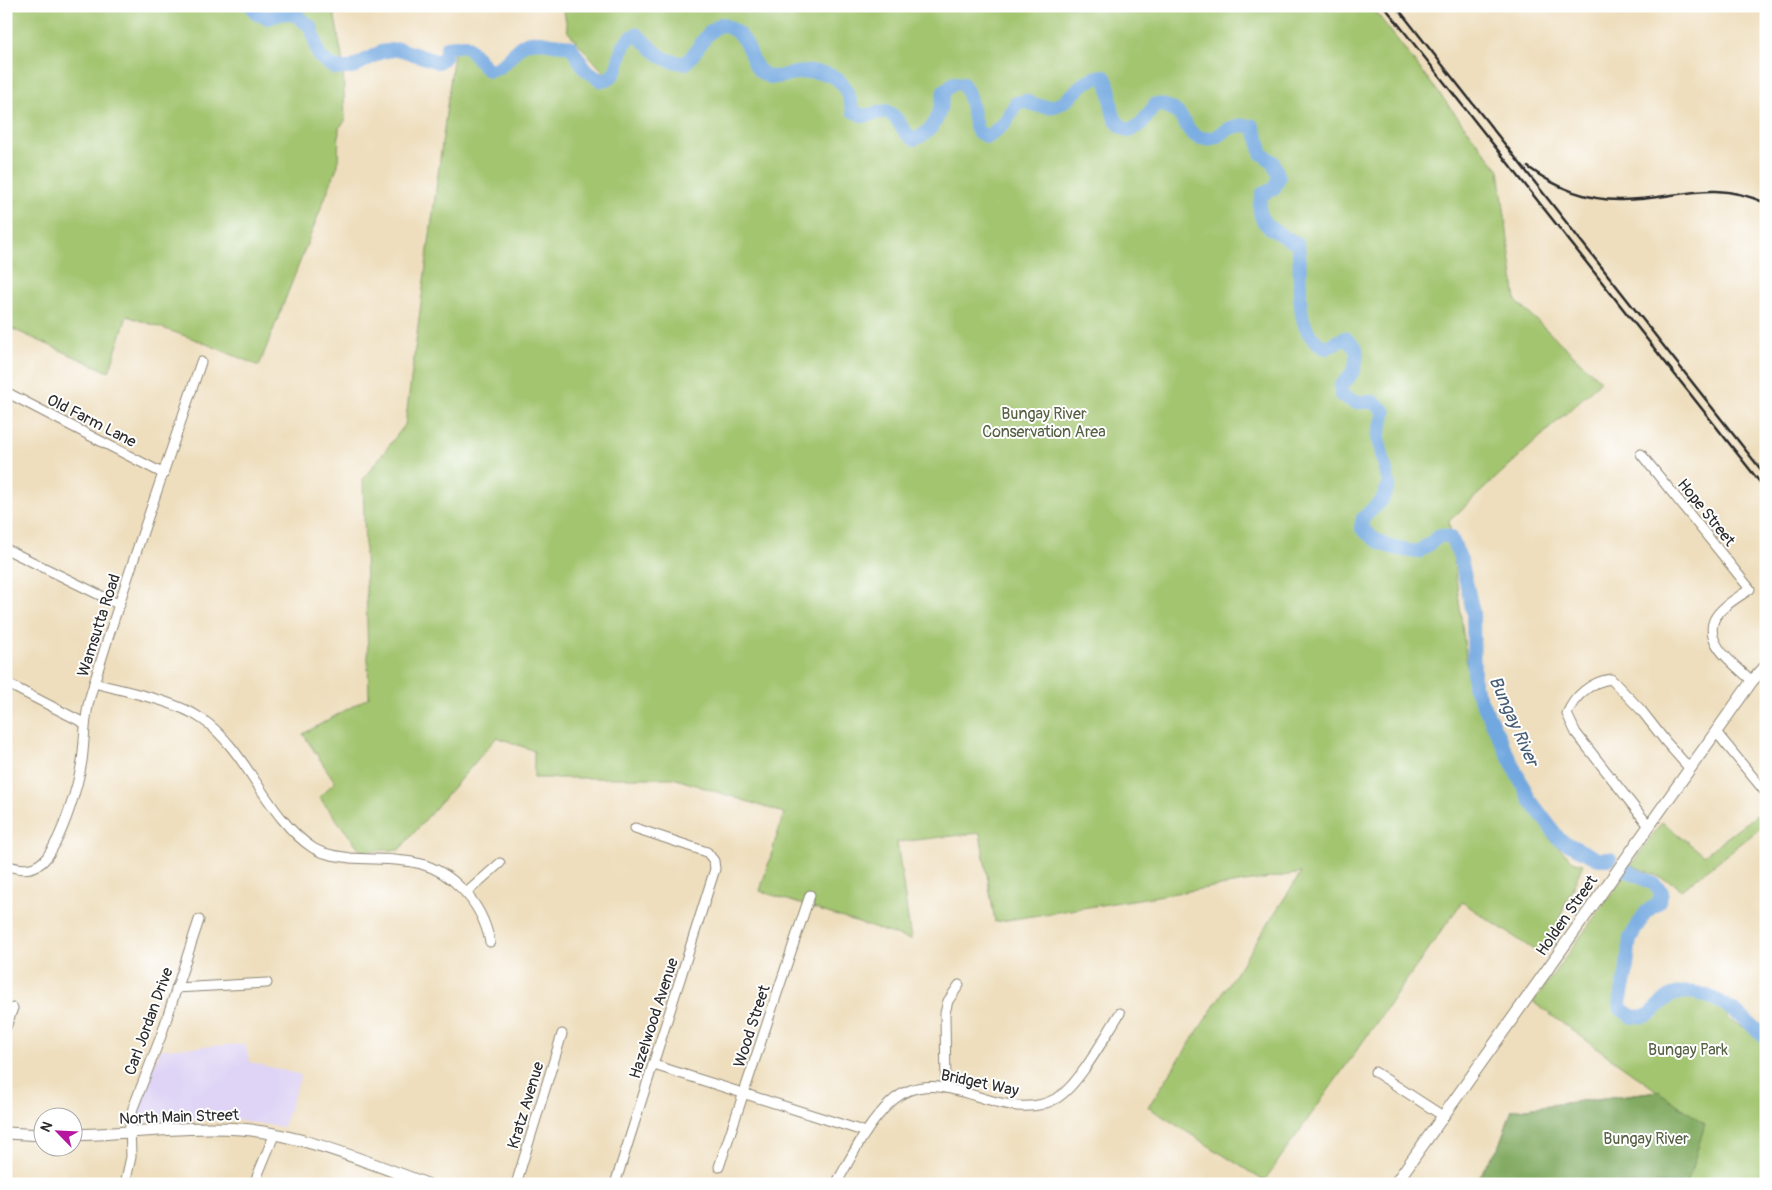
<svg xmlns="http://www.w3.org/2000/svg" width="1772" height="1190" viewBox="0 0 1772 1190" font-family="Pangolin,sans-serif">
<rect width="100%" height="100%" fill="#fff"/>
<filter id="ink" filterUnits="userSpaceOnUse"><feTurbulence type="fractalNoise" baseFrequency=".02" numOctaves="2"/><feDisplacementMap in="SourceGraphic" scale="10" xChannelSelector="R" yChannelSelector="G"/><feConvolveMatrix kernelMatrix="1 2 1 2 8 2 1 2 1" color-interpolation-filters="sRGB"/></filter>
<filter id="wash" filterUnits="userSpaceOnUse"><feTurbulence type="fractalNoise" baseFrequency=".0096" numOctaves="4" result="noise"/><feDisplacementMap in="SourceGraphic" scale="20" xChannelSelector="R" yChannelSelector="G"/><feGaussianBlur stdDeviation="1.12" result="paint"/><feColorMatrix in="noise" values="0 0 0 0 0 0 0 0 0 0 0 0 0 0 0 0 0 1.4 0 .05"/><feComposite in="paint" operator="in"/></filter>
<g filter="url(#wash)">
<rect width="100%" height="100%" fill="#eedebd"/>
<polygon fill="#dfd4f5" points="245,1044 250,1062 301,1075 283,1127 231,1119 148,1121 139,1118 137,1112 146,1082 161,1049"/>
<g fill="#a3c56f" stroke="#67784d">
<polygon points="6,6 333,6 343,63 345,121 339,128 338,165 259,366 197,340 127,316 109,372 6,326"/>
<path d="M 563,6 L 1371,6 L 1499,170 L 1516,301 L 1601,381 L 1449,521 L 1468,673 L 1551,840 L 1573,861 L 1583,864 L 1543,956 L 1462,902 L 1264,1181 L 1148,1107 L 1301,873 L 995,922 L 980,833 L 897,842 L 911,940 L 760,891 L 784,813 L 673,778 L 534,778 L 534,751 L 497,737 L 399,850 L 361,851 L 319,797 L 335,782 L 303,734 L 369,697 L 363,479 L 405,425 L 455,45 C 473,45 477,60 489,71 C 509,66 510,50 525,43 C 533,39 540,41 548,43 C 555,45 564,42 571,47 C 584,57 581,70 602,81 L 610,79 L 568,32 Z"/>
<polygon points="1762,811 1766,816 1766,824 1681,890 1676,884 1631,865 1662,822 1704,855"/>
<polygon points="1628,871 1654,884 1662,892 1658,903 1646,912 1631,938 1626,974 1620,1003 1621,1009 1633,1017 1649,1015 1670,995 1685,992 1706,996 1718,1001 1730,1020 1766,1040 1766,1184 1473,1184 1498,1148 1512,1110 1657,1091 1533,1002"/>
</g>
<polygon fill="#82aa62" stroke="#566a46" points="1658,1091 1705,1124 1687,1184 1473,1184 1498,1148 1512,1110"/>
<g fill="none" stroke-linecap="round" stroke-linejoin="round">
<g stroke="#72a8e0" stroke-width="14">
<path d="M 251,6 L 257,14 L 268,18 L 283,13 L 296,15 L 311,27 L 319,56 L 334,68 L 351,68 L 381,52 L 399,49 L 438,62 L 445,57 L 447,47 L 465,45 C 474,51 480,63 489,71 C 519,63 510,35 548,43 C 556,45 563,44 571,47 L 585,69 L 602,81 C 621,76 617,59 624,45 C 626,41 632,37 636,34 C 655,50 659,62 686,63 C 700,49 702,35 721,24 C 757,37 745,62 764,74 C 771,79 779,77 786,75 C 806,70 834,68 846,89 C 849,95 851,104 853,111 L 864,116 L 886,111 C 903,120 898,130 914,139 C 937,131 940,113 944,91 L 954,83 L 963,84 C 973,98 971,116 978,132 L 988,137 L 1006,122 L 1016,103 L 1025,101 C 1073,122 1070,78 1104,76 C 1117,97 1103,119 1129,131 L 1141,124 L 1156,104 C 1188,107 1182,134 1201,138 C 1220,141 1222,129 1237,126 C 1242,125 1248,126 1253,126 L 1259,141 L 1261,153 L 1273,162 L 1279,177 L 1274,189 L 1262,194 C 1252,227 1276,230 1298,245 C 1304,277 1289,332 1326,348 L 1345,338 L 1356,348 C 1358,365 1354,374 1341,385 L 1341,395 L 1355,402 L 1374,402 L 1385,412 L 1378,437 L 1389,484 L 1382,500 L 1363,518 L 1361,527 C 1378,546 1393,549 1418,552 L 1441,535 L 1451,537 L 1461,560 L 1473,612 L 1474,686 L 1530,800 L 1560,840 L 1598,859 L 1610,859"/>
<path d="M 1628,871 L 1654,884 L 1662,892 L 1658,903 L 1646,912 L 1630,938 L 1626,974 L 1620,1003 L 1621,1009 L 1633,1017 C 1638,1016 1644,1017 1648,1015 C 1657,1011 1662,999 1672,995 C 1707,982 1742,1017 1766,1038"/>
</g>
</g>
</g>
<g filter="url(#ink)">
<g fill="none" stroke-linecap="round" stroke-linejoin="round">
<defs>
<g id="minor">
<polyline points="6,392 164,474"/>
<path d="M 1641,454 L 1750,589 C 1739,597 1720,607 1714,620 C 1704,645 1737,666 1752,681"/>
<polyline points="6,549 120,605"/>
<polyline points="6,683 84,723"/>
<path d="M 94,683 C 127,692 174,700 202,719 C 248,751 266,817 313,848 C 324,855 338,856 350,858 C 394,861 428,854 462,889 C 477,904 486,922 490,942"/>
<polyline points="1716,732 1766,793"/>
<path d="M 1649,826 L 1576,733 L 1567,714 C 1574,696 1592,681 1611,679 L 1641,710 L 1666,742 L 1690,769"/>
<path d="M 6,865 C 22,871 36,871 47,857 C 63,835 78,787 82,761 C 85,739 84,718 90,697 C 123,584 164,473 201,362"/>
<polyline points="466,893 500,863"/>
<polyline points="176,988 267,983"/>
<polyline points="6,1027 13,1008"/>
<polyline points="654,1065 866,1132"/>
<polyline points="1375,1072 1443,1116"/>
<polyline points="946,1088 945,1013 948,1001 959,985"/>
<polyline points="719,1167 810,895"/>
<polyline points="125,1184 131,1157 130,1122 133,1108 161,1036 199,920"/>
<polyline points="254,1184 275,1133"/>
<polyline points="516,1184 562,1034"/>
<polyline points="615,1184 715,869 714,861 707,852 635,828"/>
<path d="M 836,1184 C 852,1156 867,1124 891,1102 C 941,1056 1002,1130 1057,1098 C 1079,1085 1105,1036 1120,1013"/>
</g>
<g id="major">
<polyline points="6,1133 42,1135"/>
<path d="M 72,1135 C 128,1134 185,1125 241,1129 C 301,1134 370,1163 427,1184"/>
<polyline points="1395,1184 1752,681 1766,666"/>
</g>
</defs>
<use href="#minor" stroke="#8c8474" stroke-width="11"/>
<use href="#major" stroke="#8c8474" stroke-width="13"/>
<use href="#minor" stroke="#fff" stroke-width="9"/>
<use href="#major" stroke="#fff" stroke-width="11"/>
<g stroke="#2b2b2b" stroke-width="2.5">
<polyline points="1384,6 1766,490"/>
<polyline points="1396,6 1766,476"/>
<path d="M 1528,167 C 1555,187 1585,200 1619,200 C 1676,201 1707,177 1766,203"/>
</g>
</g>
</g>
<g text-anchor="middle" stroke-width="4" stroke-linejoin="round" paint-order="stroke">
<g font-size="16" fill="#556143" stroke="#fff">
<text x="1044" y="419">Bungay River<tspan x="1044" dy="18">Conservation Area</tspan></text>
<text x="1688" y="1055">Bungay Park</text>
<text x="1646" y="1144">Bungay River</text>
</g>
<g font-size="16" fill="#2b2b2b" stroke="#fff">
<text transform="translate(92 420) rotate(27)" y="6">Old Farm Lane</text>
<text transform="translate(1707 512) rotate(51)" y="6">Hope Street</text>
<text transform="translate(98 625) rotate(-72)" y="6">Wamsutta Road</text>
<text transform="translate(1566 915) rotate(-55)" y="6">Holden Street</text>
<text transform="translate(653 1018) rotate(-72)" y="6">Hazelwood Avenue</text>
<text transform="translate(148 1021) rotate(-70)" y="6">Carl Jordan Drive</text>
<text transform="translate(751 1026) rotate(-72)" y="6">Wood Street</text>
<text transform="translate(980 1082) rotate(12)" y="6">Bridget Way</text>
<text transform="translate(525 1105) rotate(-73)" y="6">Kratz Avenue</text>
<text transform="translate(179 1116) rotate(-2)" y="6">North Main Street</text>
</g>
<g font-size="18" font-style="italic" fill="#475d73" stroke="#fff">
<text transform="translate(1514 721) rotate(66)" y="6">Bungay River</text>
</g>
</g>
<rect width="1772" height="1190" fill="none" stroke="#fff" stroke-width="25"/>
<g transform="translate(58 1132) rotate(294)"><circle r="24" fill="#ffffff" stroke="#aaaaaa"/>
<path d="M0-4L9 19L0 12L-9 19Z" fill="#b5179e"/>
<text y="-8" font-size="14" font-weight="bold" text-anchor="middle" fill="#2b2b2b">N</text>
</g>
</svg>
